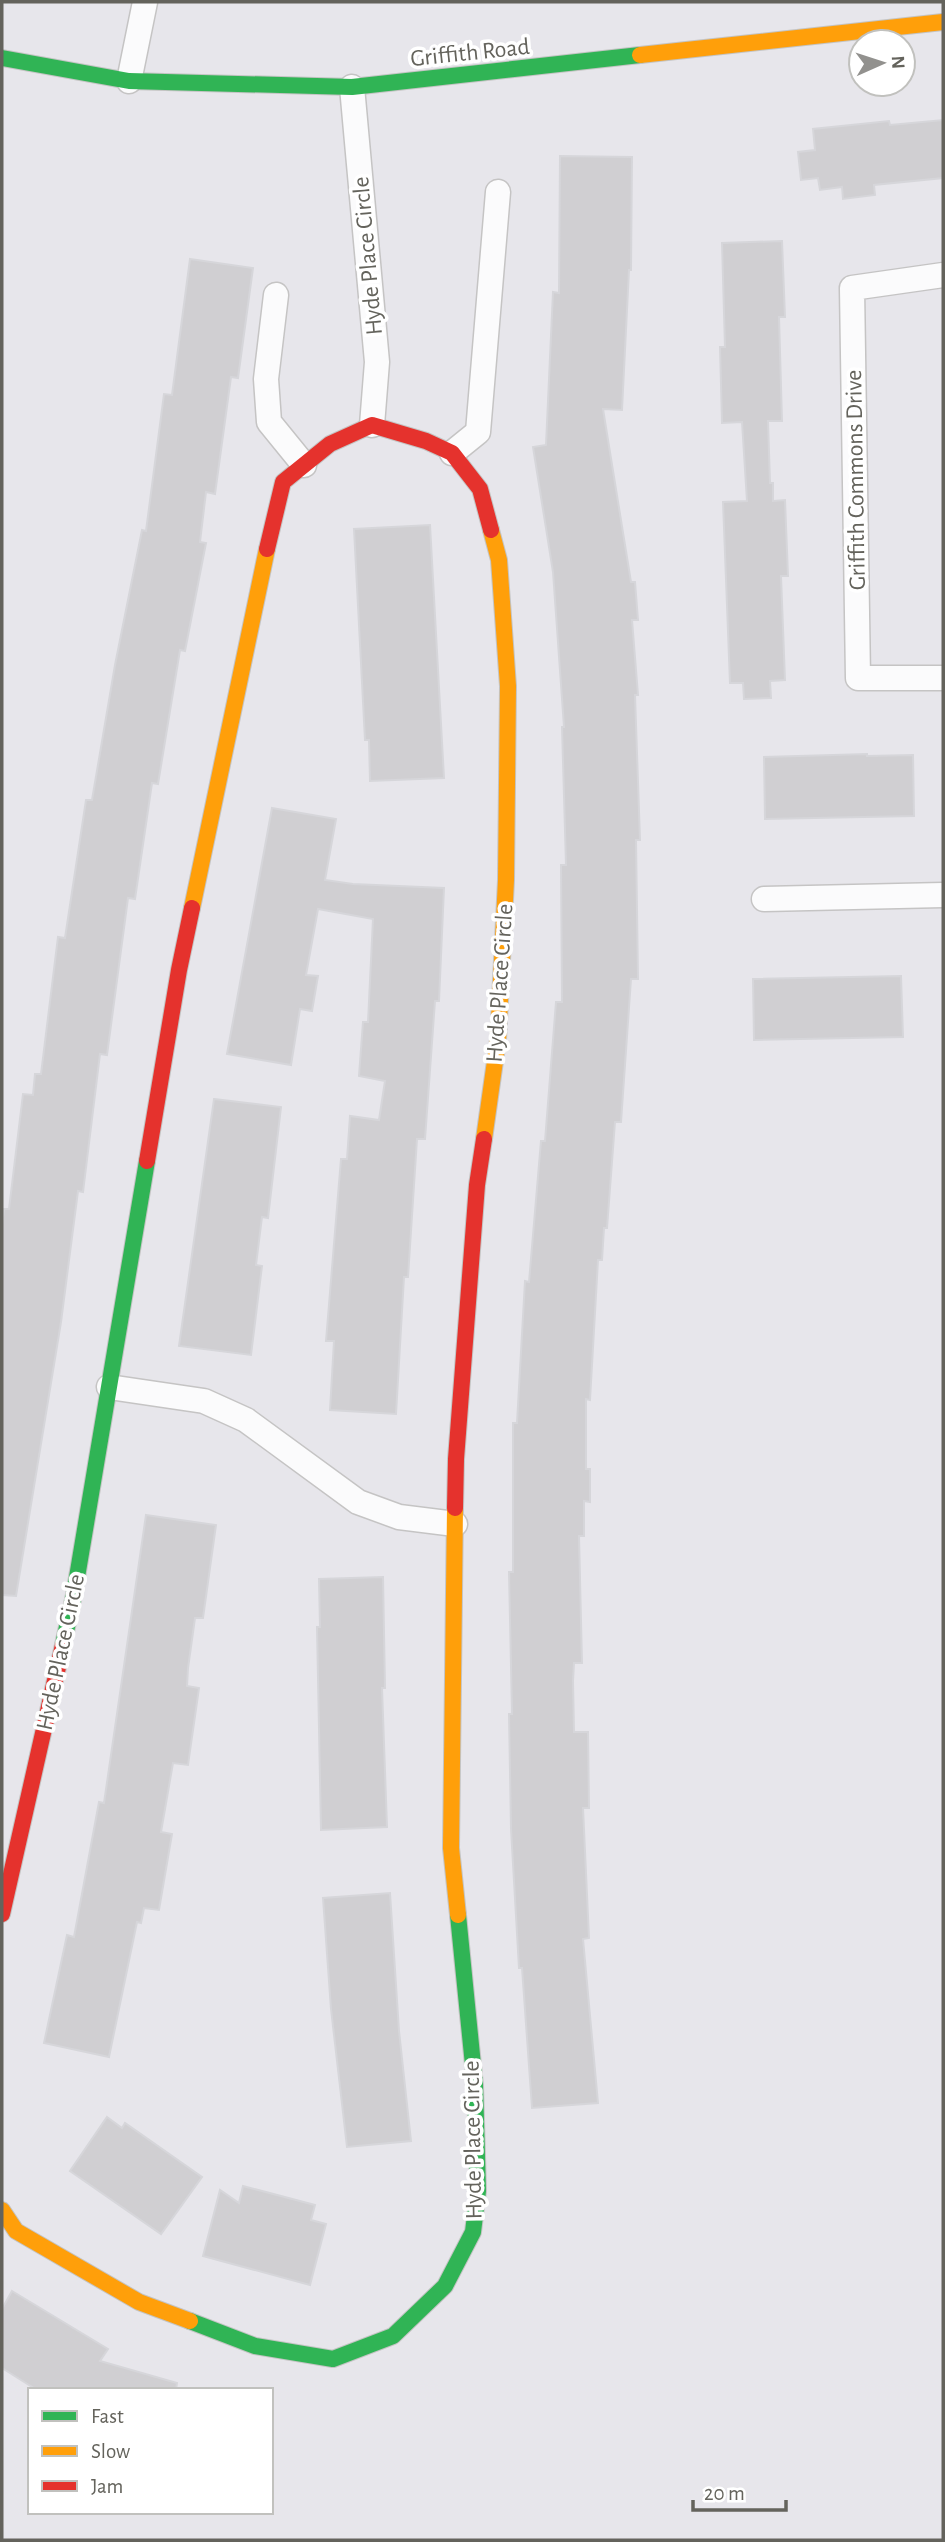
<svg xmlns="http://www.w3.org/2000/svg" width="945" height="2542" viewBox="0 0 945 2542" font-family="'Alegreya Sans',sans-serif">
<rect width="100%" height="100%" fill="#e7e6eb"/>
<g fill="#d0cfd2" stroke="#d6d6da" stroke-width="2">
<polygon points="943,120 943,178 874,185 875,195 843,199 842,187 820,190 818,178 801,180 798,152 815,150 813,129 889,121 890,125"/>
<polygon points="560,156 632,157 631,270 629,270 622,410 603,409 631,582 635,582 638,620 632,620 638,695 635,695 640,840 636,840 638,979 631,979 621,1122 615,1122 607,1228 604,1228 602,1260 598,1260 590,1400 586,1399 586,1469 590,1469 590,1502 584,1501 584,1536 579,1536 582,1663 574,1663 573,1681 574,1732 588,1732 589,1808 583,1808 589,1938 583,1939 598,2103 532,2108 522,1968 519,1968 511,1829 509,1714 512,1714 509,1572 513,1572 513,1423 517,1423 525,1281 529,1282 541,1141 545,1141 556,1002 562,1002 561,865 566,865 562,727 564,727 553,572 533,447 546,445 553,292 559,293"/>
<polygon points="782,241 785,317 779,317 782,421 768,421 770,483 773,483 773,501 785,500 788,576 781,576 785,680 770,681 771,698 744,699 743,683 730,683 723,502 747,501 742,422 722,423 720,347 725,347 722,243"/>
<polygon points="190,259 253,268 238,378 231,377 215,494 206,492 200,542 206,543 185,651 180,650 158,784 152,783 135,899 128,898 107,1055 100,1054 83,1192 78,1191 61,1322 16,1596 2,1595 2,1225 4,1209 9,1209 23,1094 33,1095 35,1074 41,1074 58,937 65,938 86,800 92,800 115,665 142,530 146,531 164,394 172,395"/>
<polygon points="430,525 444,778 370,781 369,740 365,740 354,529"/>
<polygon points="867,754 867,756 913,755 914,816 765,819 764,757"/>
<polygon points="272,808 336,819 325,880 353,884 444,888 439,1001 435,1001 425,1139 417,1139 408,1277 404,1277 396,1414 330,1410 334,1341 326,1341 341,1159 347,1159 350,1116 379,1120 385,1081 359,1076 363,1022 368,1022 373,919 318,909 306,975 318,976 312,1011 300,1009 291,1065 227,1054"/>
<polygon points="901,976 903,1037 754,1040 753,979"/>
<polygon points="214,1099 281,1107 268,1218 262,1217 256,1265 262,1266 251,1355 179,1346"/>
<polygon points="146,1515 216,1525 203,1618 195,1618 188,1668 187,1686 199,1688 188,1765 173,1763 161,1832 172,1834 159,1910 144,1908 141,1923 137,1922 109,2057 44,2043 67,1935 74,1937 99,1802 104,1803"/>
<polygon points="383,1577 385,1688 382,1688 387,1827 321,1830 317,1627 320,1627 319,1579"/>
<polygon points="390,1893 399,2031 411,2141 347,2147 331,2009 323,1898"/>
<polygon points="107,2117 122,2128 125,2123 202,2177 161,2234 70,2171"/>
<polygon points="243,2186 315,2205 311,2220 326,2224 310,2285 203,2256 220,2190 239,2203"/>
<polygon points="12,2291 108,2349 100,2361 177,2383 176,2390 37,2390 2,2368 2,2309"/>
</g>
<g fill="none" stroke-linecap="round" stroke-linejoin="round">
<defs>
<g id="street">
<polyline points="129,81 145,2"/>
<polyline points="352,87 377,362 372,425"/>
<polyline points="943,275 852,288 858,678 943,678"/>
<polyline points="276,295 266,379 269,422 304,465"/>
<polyline points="452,453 478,432 498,192"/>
<polyline points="764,899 943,895"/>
<polyline points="109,1387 204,1401 246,1420 358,1502 399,1517 455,1524"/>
</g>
<g id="fast">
<polyline points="2,58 129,81 352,87 640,55"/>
<polyline points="63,1645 74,1595 147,1161"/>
<polyline points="190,2321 255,2346 333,2359 393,2336 445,2286 473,2232 478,2191 475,2085 458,1915"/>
</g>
<g id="slow">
<polyline points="640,55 943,22"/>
<polyline points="192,908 267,549"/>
<polyline points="484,1139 498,1040 506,880 508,686 499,560 491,530"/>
<polyline points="455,1508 451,1848 458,1915"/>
<polyline points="2,2210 16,2231 139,2302 190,2321"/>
</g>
<g id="jam">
<polyline points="267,549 283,482 330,444 372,425 426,441 452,453 480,489 491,530"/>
<polyline points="147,1161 179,970 192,908"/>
<polyline points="455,1508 456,1459 477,1185 484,1139"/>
<polyline points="2,1914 63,1645"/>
</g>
</defs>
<use href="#street" stroke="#c5c4c4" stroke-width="27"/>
<use href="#fast" stroke="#c4c4c3" stroke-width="18"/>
<use href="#slow" stroke="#c4c4c3" stroke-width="18"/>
<use href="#jam" stroke="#c4c4c3" stroke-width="18"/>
<use href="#street" stroke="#fbfbfc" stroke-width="24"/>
<use href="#fast" stroke="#30b455" stroke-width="16"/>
<use href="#slow" stroke="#ff9f0a" stroke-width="16"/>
<use href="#jam" stroke="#e5322d" stroke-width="16"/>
</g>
<g text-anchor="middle" stroke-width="7" stroke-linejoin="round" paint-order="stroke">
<g font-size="24" fill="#64635c" stroke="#fff">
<text transform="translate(470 52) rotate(-6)" y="8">Griffith Road</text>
<text transform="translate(367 256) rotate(-95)" y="8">Hyde Place Circle</text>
<text transform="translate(855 480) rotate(-91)" y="8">Griffith Commons Drive</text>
<text transform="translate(499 983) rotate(-86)" y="8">Hyde Place Circle</text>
<text transform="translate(60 1652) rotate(-78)" y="8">Hyde Place Circle</text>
<text transform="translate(472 2140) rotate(-91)" y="8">Hyde Place Circle</text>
</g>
</g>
<rect width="945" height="2542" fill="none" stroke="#64635c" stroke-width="7"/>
<rect x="28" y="2388" width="245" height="126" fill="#ffffff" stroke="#c1c1be" stroke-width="2"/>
<rect x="42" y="2411" width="35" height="10" fill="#30b455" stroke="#c1c1be" stroke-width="2"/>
<text x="91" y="2423" font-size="21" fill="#64635c">Fast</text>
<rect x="42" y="2446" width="35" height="10" fill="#ff9f0a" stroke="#c1c1be" stroke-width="2"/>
<text x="91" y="2458" font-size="21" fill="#64635c">Slow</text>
<rect x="42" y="2481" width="35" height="10" fill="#e5322d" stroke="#c1c1be" stroke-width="2"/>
<text x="91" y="2493" font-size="21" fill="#64635c">Jam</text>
<g transform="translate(882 63) rotate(87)"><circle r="33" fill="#ffffff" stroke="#c1c1be" stroke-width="2"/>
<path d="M0-5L12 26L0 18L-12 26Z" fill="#92918e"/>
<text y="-10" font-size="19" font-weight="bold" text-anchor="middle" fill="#64635c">N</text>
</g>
<path d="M693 2500v10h93v-10" fill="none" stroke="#64635c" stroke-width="3.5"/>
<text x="704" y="2500" font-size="21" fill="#64635c" stroke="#ffffff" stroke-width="5" paint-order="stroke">20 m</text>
</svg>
